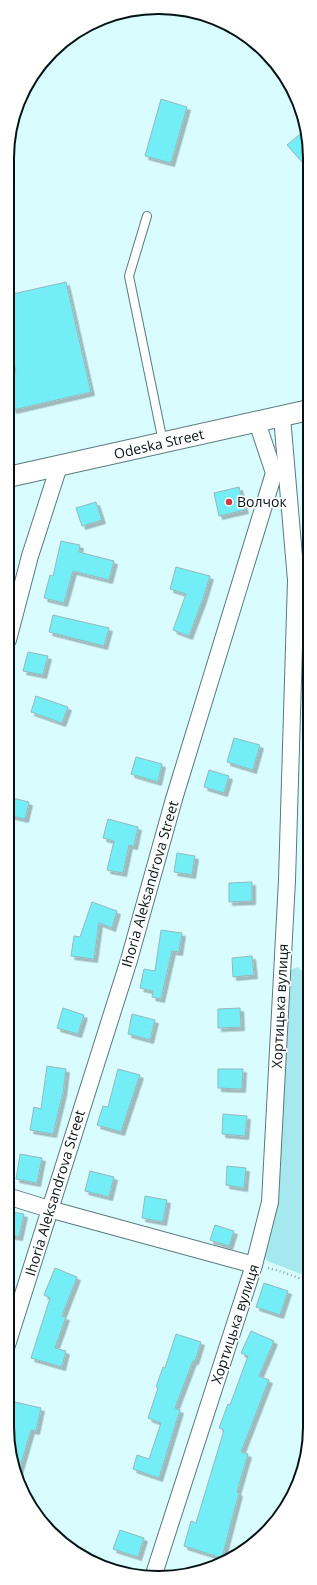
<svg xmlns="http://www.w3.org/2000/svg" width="317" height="1585" viewBox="0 0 317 1585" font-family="'Open Sans',sans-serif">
<defs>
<filter id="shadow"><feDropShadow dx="3.5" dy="3.5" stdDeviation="0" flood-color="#0004"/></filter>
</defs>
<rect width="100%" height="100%" fill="#d8fcff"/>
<polygon fill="#a5e8ed" points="298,967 309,979 309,1277 267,1261 263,1252 287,983 291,970"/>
<g fill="#73edf6" stroke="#96b8bb" filter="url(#shadow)">
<polygon points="161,99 187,107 171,163 145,156"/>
<polygon points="305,130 310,148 310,171 287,145"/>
<polygon points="66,282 91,392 13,410 8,389 8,374 16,372 8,335 8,295"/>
<polygon points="239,487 245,510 219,516 214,493"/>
<polygon points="96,502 102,520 82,526 76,508"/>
<polygon points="61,541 80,545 79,552 114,561 109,580 73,571 64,603 44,598 50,575 53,576"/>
<polygon points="176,567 210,576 203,599 189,636 173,630 186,594 170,589"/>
<polygon points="53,615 109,628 104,646 49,632"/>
<polygon points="28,652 48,656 43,675 23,671"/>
<polygon points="36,696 68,707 62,723 31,712"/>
<polygon points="234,738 260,745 253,770 227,762"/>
<polygon points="136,757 162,764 158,782 131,774"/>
<polygon points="209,770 229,776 224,793 204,787"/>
<polygon points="8,797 29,802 25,819 8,815"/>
<polygon points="108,819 138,827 134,846 129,845 123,873 107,870 114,841 103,838"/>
<polygon points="177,853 195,856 192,875 174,872"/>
<polygon points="252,882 252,901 229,902 229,883"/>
<polygon points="92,902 117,911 112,928 99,923 94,959 71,956 74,936 80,937"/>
<polygon points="161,930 182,933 179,952 172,951 161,999 152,997 153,991 140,988 144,969 155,971"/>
<polygon points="252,956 254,975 233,977 232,958"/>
<polygon points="63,1008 84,1015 78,1034 57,1028"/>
<polygon points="240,1008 241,1027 218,1028 218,1009"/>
<polygon points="132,1014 155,1020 150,1040 128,1034"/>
<polygon points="47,1066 66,1069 63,1093 53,1134 30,1130 34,1107 41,1109"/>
<polygon points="118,1069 140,1075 121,1132 97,1125 103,1106 108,1107"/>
<polygon points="218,1069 243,1069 242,1089 218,1088"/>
<polygon points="223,1114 247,1116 245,1136 222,1134"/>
<polygon points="20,1154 42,1158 37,1183 16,1179"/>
<polygon points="227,1166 246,1168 244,1188 226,1185"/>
<polygon points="90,1171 114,1177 109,1197 85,1191"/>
<polygon points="145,1196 167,1200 163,1222 142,1218"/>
<polygon points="7,1211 24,1214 19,1237 7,1235"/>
<polygon points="215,1225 234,1231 229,1246 210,1240"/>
<polygon points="55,1268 77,1277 62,1316 66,1317 55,1348 66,1351 62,1367 31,1358 50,1298 44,1295"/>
<polygon points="264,1283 288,1291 280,1315 256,1307"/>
<polygon points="251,1331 274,1341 259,1376 269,1380 241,1452 248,1454 237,1492 239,1493 222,1558 184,1546 191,1521 196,1523 224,1430 219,1428 228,1404 230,1405 248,1356 241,1353"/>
<polygon points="176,1334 201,1342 195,1361 193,1361 175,1408 180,1410 159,1478 133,1469 137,1455 149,1459 161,1423 148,1418 158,1388 156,1387 163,1367 165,1368"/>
<polygon points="15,1402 41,1408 36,1431 31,1430 17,1478 8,1430"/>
<polygon points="120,1530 144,1538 138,1557 113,1549"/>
</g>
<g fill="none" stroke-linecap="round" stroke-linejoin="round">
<defs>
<polyline id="service" points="147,216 129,276 163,442"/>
<g id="minor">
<polyline points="8,640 30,556 59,466"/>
<polyline points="7,1196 49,1209 254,1265"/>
<polyline points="7,1345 129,960 174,799 274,473 257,422"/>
<polyline points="153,1577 254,1265 270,1202 287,880 296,580 282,417"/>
</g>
<polyline id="tertiary" points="8,477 309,410"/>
</defs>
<use href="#service" stroke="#597a7d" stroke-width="10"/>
<use href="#minor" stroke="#597a7d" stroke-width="18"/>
<use href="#tertiary" stroke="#597a7d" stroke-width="22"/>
<polyline stroke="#88a4a6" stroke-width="2.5" stroke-dasharray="1 3" stroke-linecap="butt" points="268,1268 283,1272 309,1282"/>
<use href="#service" stroke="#fff" stroke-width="8"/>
<use href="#minor" stroke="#fff" stroke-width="16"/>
<use href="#tertiary" stroke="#fff" stroke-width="20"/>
</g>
<circle fill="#cd3d45" stroke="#fff" stroke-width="1.5" cx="229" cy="502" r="4"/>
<g text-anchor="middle" stroke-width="3.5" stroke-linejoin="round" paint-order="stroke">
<g font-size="14" fill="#061314" stroke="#fff">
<text transform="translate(159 444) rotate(-13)" y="5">Odeska Street</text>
<text transform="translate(150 884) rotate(-74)" y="5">Ihoria Aleksandrova Street</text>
<text transform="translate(280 1006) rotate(-87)" y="5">Хортицька вулиця</text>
<text transform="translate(55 1193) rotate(-73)" y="5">Ihoria Aleksandrova Street</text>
<text transform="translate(235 1324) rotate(-72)" y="5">Хортицька вулиця</text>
</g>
<g font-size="14" fill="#061314" stroke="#fff" text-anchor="start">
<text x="237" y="507">Волчок</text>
</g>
</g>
<path d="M0 0H317V1585H0ZM158 14H159A144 144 0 0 1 303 158V1427A144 144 0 0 1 159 1571H158A144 144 0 0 1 14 1427V158A144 144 0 0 1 158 14Z" fill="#fff" fill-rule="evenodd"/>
<path fill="none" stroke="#061314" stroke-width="2" d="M158 14H159A144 144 0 0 1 303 158V1427A144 144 0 0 1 159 1571H158A144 144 0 0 1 14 1427V158A144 144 0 0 1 158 14Z"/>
</svg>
